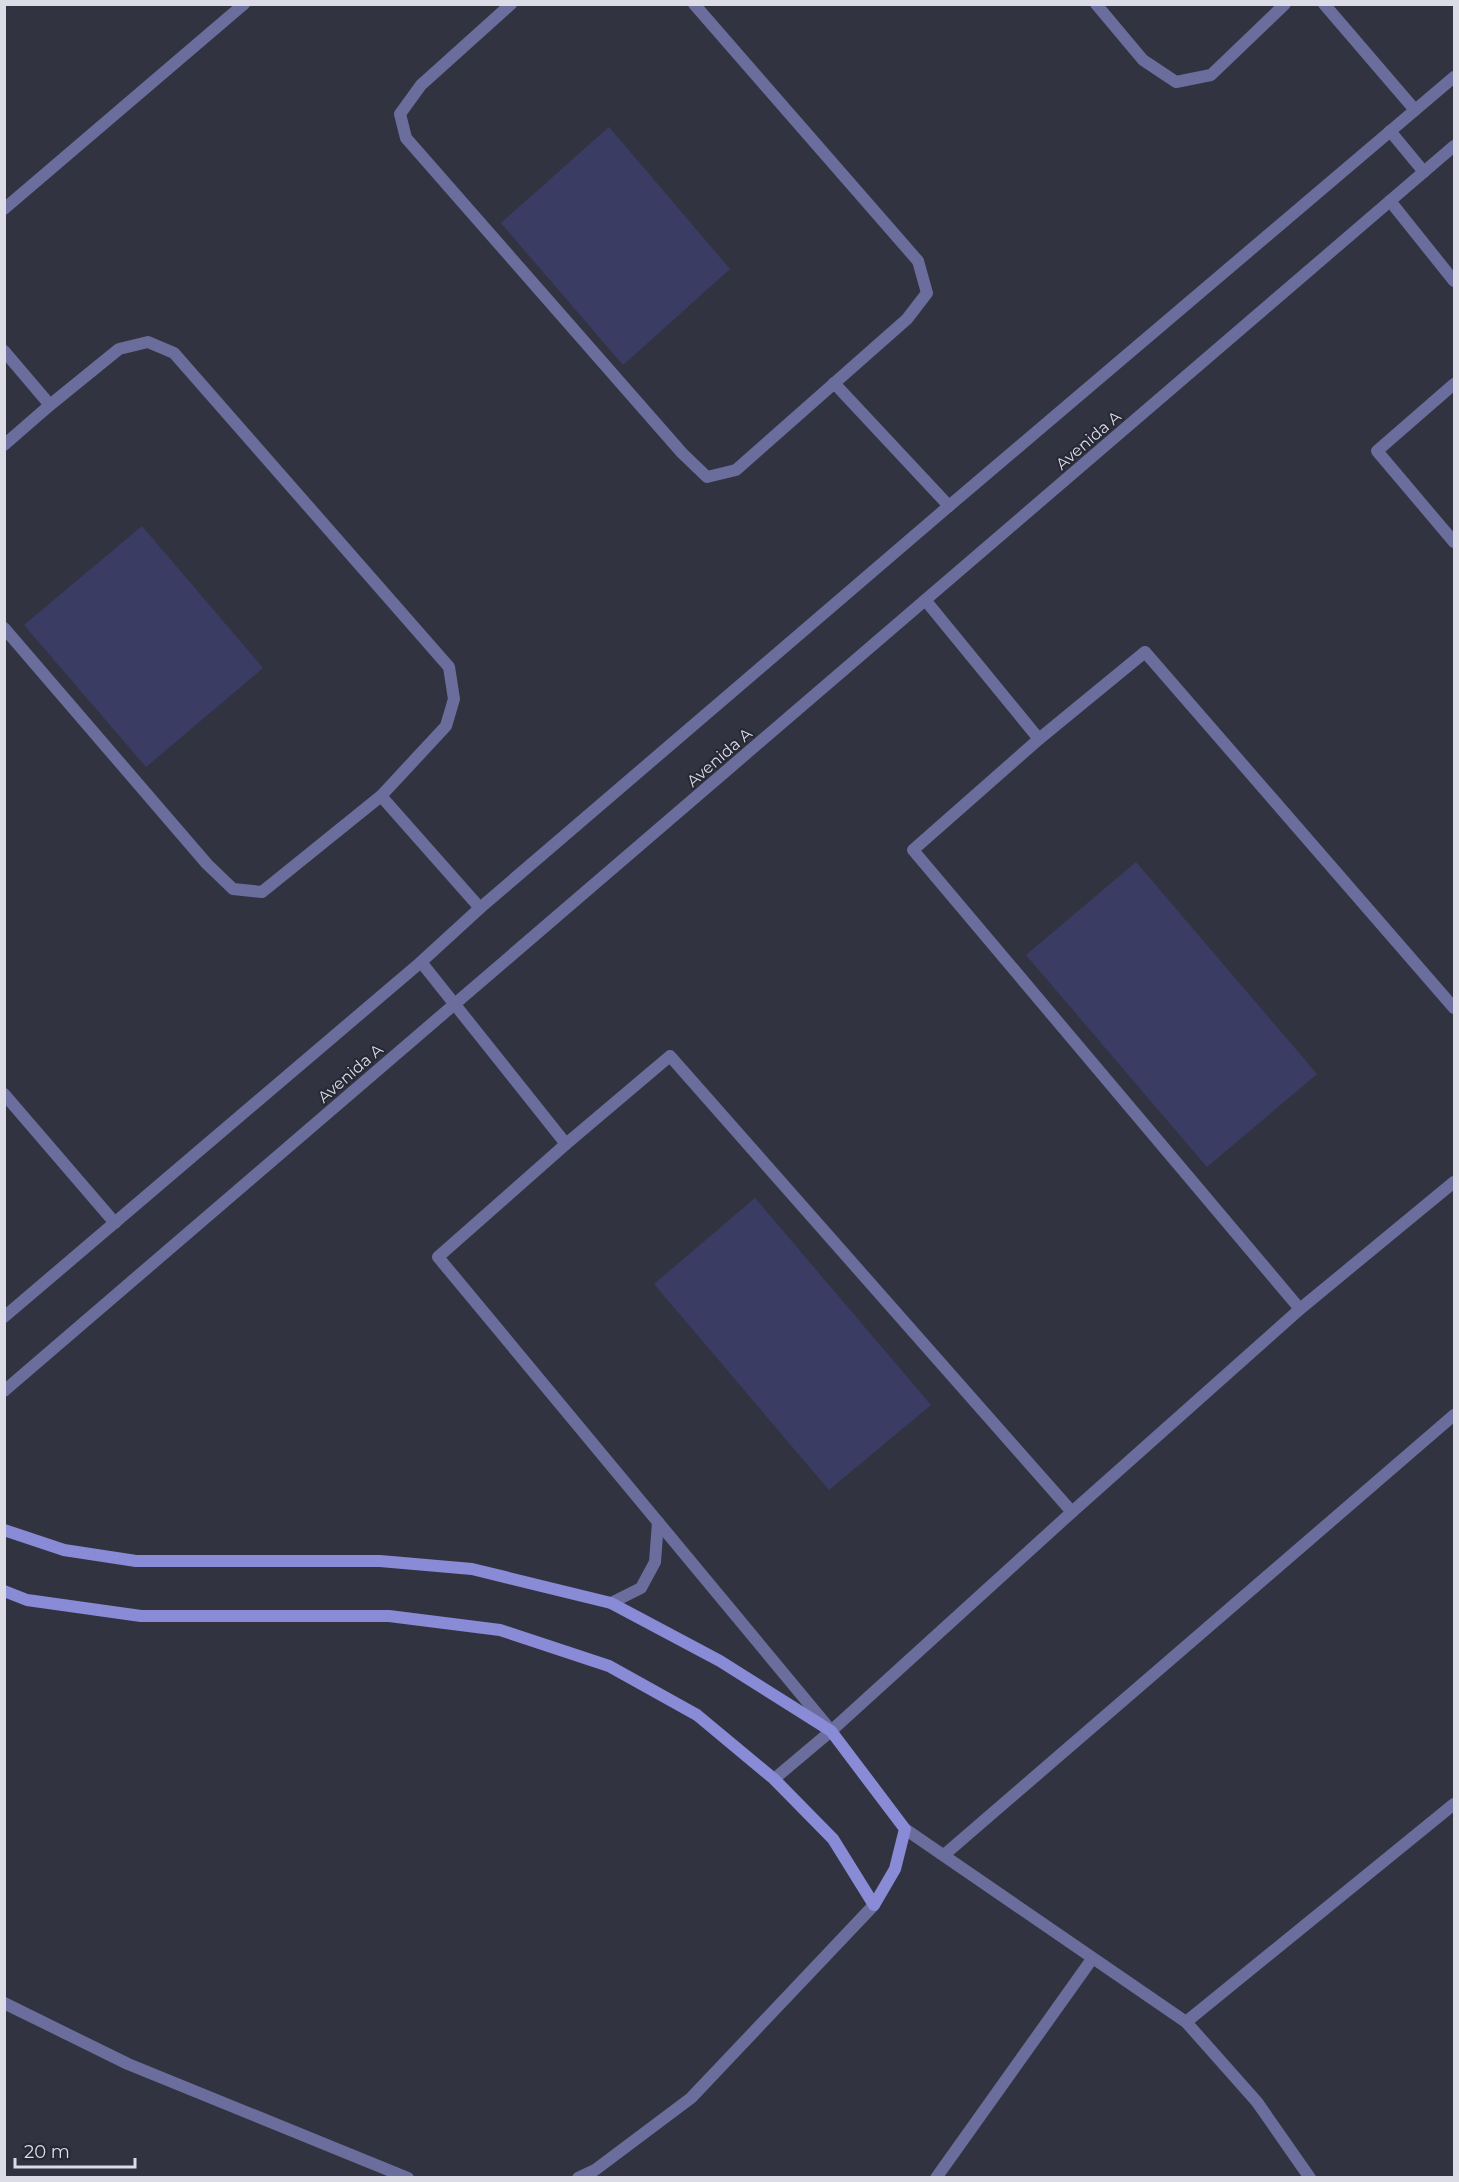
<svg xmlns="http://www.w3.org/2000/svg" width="1459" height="2182" viewBox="0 0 1459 2182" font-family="Montserrat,sans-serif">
<rect width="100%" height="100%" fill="#323341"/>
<g fill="#3b3c64">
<polygon points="609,127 730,269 623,365 501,223"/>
<polygon points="142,526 263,668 146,767 24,625"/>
<polygon points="1136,862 1317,1074 1207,1167 1026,955"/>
<polygon points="755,1198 931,1405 829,1490 654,1284"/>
</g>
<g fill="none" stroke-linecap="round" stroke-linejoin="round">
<g stroke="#6b6d9d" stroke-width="12">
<polyline points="511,4 421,85 400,114 406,138 682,453 707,477 736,470 907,319 927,293 918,261 694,4"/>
<polyline points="1096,4 1143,60 1176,82 1211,75 1285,4"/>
<polyline points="1324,4 1415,110"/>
<polyline points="1390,131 1424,172"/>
<polyline points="1390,201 1454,281"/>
<polyline points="4,209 244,4"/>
<polyline points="4,351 50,405"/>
<polyline points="834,383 949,506"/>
<polyline points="1454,384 1377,451 1454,542"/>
<polyline points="4,445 50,405 119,349 148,342 174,353 449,667 454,699 446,726 381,796 262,892 233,889 207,864 4,628"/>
<polyline points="926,601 1039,739"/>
<polyline points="381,796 480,908"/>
<polyline points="421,962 566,1144"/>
<polyline points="4,1094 115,1223"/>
<polyline points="1300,1309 913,850 1039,739 1145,652 1454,1008"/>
<polyline points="4,1317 421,962 480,908 949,506 1454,77"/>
<polyline points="4,1391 1454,146"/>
<polyline points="611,1603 641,1588 655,1562 658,1522"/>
<polyline points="829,1728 438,1257 566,1144 670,1056 1072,1512"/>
<polyline points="774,1779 831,1731 1072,1512 1300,1309 1454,1182"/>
<polyline points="905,1829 1186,2022 1257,2102 1310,2178"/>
<polyline points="944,1855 1454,1415"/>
<polyline points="4,2003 128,2064 408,2178"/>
<polyline points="1186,2022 1454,1804"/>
<polyline points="578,2178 595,2170 691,2098 874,1905"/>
<polyline points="936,2178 1092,1959"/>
</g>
<polyline stroke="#898bd7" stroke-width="12" points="4,1530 64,1550 136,1561 380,1561 472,1569 611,1603 720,1661 831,1731 905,1829 895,1869 874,1905 833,1839 774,1779 697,1715 609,1666 500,1630 389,1616 141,1616 27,1600 4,1591"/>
</g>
<g text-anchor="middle" stroke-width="4.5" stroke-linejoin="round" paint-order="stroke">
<g font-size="16" fill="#dbdce5" stroke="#282936">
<text transform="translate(1088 440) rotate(-41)" y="6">Avenida A</text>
<text transform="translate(719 757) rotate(-41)" y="6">Avenida A</text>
<text transform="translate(350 1073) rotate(-41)" y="6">Avenida A</text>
</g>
</g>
<rect width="1459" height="2182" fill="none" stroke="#dbdce5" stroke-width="12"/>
<path d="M15 2158v9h120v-9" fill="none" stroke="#dbdce5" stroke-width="3"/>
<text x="24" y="2158" font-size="18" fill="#dbdce5" stroke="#282936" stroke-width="4.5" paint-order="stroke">20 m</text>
</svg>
